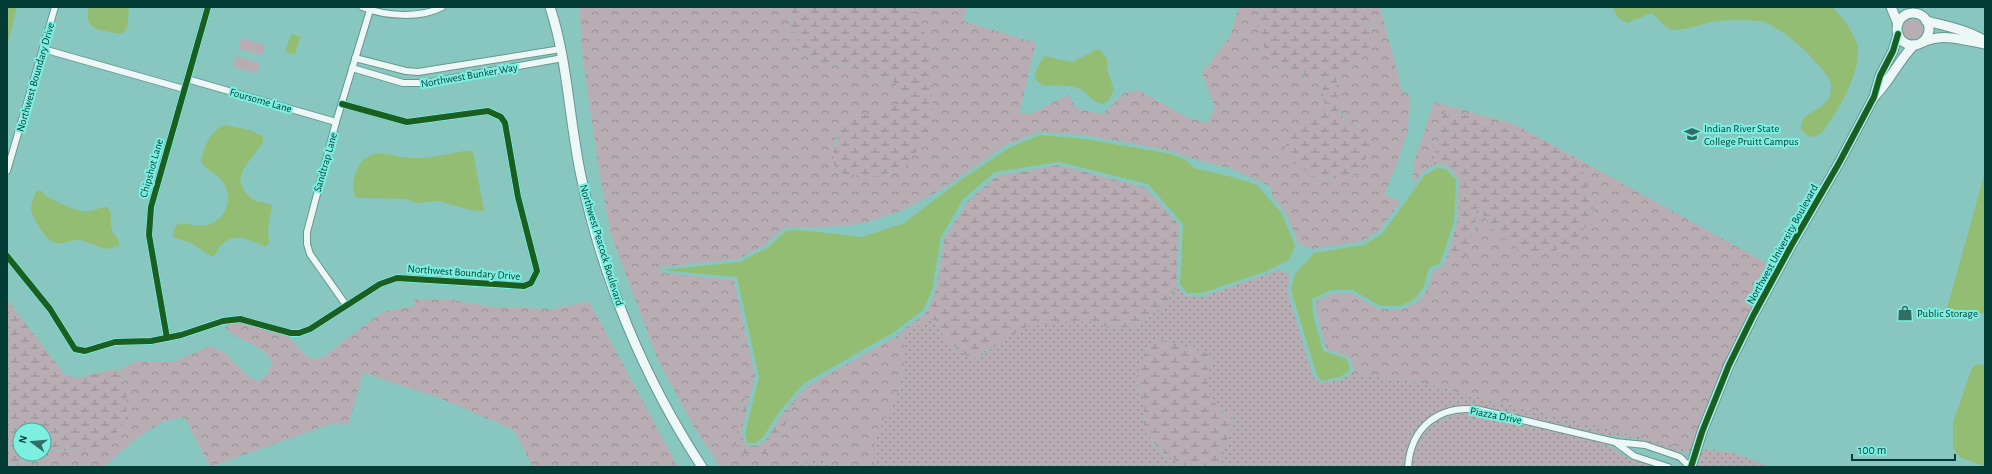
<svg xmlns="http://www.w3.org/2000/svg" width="1992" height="474" viewBox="0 0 1992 474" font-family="'Alegreya Sans',sans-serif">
<defs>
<pattern id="forest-crowns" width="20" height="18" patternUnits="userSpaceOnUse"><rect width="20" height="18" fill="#b8adb2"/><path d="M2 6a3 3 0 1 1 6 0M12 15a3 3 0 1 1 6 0" fill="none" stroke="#938e92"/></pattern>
<pattern id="wetland-marsh" width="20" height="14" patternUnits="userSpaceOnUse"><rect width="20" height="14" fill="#b8adb2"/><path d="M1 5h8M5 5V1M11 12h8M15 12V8" fill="none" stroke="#938e92"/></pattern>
<pattern id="park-dots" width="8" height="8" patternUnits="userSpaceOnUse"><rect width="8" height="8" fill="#b8adb2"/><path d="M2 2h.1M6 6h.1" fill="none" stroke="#938e92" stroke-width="1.8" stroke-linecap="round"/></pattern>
</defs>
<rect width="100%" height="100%" fill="#88c7c0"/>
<g fill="#b8adb2">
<circle cx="1913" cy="29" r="10"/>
<polygon points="242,38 265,45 262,55 238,49"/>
<polygon points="236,56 260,63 257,73 233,67"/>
</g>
<g fill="url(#forest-crowns)">
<path d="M 579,7 L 794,7 L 791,13 L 790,28 L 806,54 L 824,63 L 845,65 L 894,82 L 901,91 L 899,104 L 837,134 L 833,148 L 833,164 L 931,89 C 930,60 926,30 908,7 L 967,7 L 963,21 L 1036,43 L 1019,113 L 1030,114 L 1068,95 L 1077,109 L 1103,114 L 1124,93 L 1138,90 L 1186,117 L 1207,123 L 1215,108 L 1202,73 L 1230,36 L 1239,7 L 1259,7 L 1257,25 L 1284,67 L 1304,75 L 1320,77 L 1326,110 L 1307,123 L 1324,179 L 1351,177 L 1360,128 C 1333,116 1338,100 1336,74 L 1354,66 L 1371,26 L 1367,7 L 1380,7 L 1387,34 L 1386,38 L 1389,39 L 1402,91 L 1410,95 L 1408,130 L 1397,164 L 1384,194 L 1400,202 L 1379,231 L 1363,241 L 1313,249 L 1299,245 L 1286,213 L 1273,197 L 1270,186 L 1230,168 L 1189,158 L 1171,151 L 1085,135 L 1039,132 L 1006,145 L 939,191 L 901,211 L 868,222 L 844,226 L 784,228 L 765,245 L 738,259 L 661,267 L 659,271 L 663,273 L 734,280 L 752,362 L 750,377 L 735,443 L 745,453 L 780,436 L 798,395 L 811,384 L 904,332 C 905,342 906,353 905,363 C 900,399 880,431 873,467 L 833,467 L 822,461 L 809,461 L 790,467 L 720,467 L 694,427 L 658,360 L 611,235 L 598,164 L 583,59 Z"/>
<polygon points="1434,102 1514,124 1547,142 1503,128 1443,113 1437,148 1430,167 1422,173 1413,185 1413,165"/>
<polygon points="1562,150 1768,264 1773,264 1780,252 1783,253 1705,410 1691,449 1687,449 1421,383 1367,376 1349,375 1354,371 1350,357 1326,349 1317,315 1316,301 1332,294 1352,294 1379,309 1402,309 1418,302 1428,288 1433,271 1443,266 1446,259 1454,259 1474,230 1477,206 1496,233 1580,165"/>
<path d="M 414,300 L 452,300 L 495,307 L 553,309 L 589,301 L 678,467 L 533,467 L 514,430 L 437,397 L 363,373 L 348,425 L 333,423 L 210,467 L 185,418 C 157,416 124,450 103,467 L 10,467 L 37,454 L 44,454 L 44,450 L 68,452 L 78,451 L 125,383 L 117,371 L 134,362 L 175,361 L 210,346 L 224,352 L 250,378 L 260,381 L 269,372 L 272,361 C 259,340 232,342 222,322 L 233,319 L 289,337 L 303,353 L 311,359 L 322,358 L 382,312 L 415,306 Z"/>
</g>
<g fill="url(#wetland-marsh)">
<path d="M 794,7 L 908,7 L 918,20 L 929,41 L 933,107 L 925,139 L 905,167 L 875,177 L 844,174 L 833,164 C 833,146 837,135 846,120 L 887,109 L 899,104 L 901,91 L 894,82 L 845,65 L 824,63 L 806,54 L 790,28 L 791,13 Z"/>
<path d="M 1259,7 L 1367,7 C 1372,28 1375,54 1353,66 C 1348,70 1342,72 1336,74 L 1339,111 L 1343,118 L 1367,133 L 1370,148 L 1362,167 L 1351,177 L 1324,179 L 1313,176 L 1292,162 L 1285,148 L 1288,136 L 1295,125 L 1307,123 L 1326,110 L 1320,77 C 1297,76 1270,64 1261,41 C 1256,30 1258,18 1259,7 Z"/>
<polygon points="1446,109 1547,142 1562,150 1580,165 1591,195 1594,209 1586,226 1573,244 1538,256 1519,251 1496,233 1477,206 1474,230 1464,258 1446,259 1457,223 1459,179 1447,165 1436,164 1430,167 1437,148 1443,113"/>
<path d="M 1059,165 L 1146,188 L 1179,225 L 1177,287 L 1164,306 L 1134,327 L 1110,328 L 1091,322 L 988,349 L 977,360 C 960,355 940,336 934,319 L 896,335 L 927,312 L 936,290 L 944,239 L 967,202 L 997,176 Z"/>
<path d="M 7,299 L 65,375 L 78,378 L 112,369 C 129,377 130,409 123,424 C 119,431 108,441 101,445 C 82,454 64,450 44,450 L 44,430 L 20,430 L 20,454 L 37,454 L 7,467 Z"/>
<path d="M 1162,340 L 1204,352 L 1210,354 L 1212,360 L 1210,367 L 1222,411 L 1232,414 L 1233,421 L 1220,467 L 1179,467 L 1175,460 C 1159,454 1148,437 1143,421 C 1141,414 1144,404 1142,397 C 1140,390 1136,385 1137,377 C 1138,362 1145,352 1154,341 Z"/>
<polygon points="752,362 755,376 741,434 746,445 758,446 766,440 782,414 798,395 780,436 762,456 745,453 734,443 750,377"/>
</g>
<g fill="url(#park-dots)">
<path d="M 1278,270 L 1288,273 L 1290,278 L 1287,290 L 1313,377 L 1320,383 L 1341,380 L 1349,375 L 1367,376 L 1421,383 L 1687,449 L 1692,449 L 1686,453 L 1680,452 L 1633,438 L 1605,435 L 1479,406 C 1437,402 1407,423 1404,467 L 1220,467 L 1233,421 L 1232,414 C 1214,409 1206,394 1209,375 C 1210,367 1213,362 1210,354 L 1204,352 L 1162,340 L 1154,341 L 1144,354 L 1137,375 L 1138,389 L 1145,404 L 1142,420 L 1154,446 L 1167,457 L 1175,460 L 1179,467 L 873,467 C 875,458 874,448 876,440 C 879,427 887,418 892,407 C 905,383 905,359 904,332 L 934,319 C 940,336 959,355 977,360 L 1003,339 L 1026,327 L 1060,322 L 1091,322 L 1110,328 L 1134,327 L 1164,306 L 1177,287 L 1186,296 L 1202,297 Z"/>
<path d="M 1471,413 L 1605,443 L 1628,458 L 1655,467 L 1412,467 C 1415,432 1436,414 1471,413 Z"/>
<polygon points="1700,449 1730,452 1771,467 1694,467"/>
<polygon points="809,461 822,461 833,467 790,467"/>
</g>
<g fill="#92bd72">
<polygon points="7,7 17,7 7,46"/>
<path d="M 89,7 L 129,7 L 127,28 L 121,34 C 103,30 82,32 89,7 Z"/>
<path d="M 1612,7 L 1833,7 C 1842,18 1853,30 1857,44 C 1864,67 1838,110 1825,129 L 1819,135 L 1809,137 L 1801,130 C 1799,107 1832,114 1831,86 C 1831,76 1819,67 1813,59 C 1802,47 1780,28 1764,22 C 1759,20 1726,20 1719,21 C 1705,22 1691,29 1677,30 C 1666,31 1660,20 1653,14 L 1649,14 L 1627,23 L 1618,18 Z"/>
<polygon points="291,34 300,37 295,55 285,52"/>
<path d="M 1096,50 L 1100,50 L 1107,59 L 1107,69 L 1114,90 L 1108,101 L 1103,104 C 1092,103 1089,93 1080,89 C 1068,83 1054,87 1042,85 L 1035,79 L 1035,73 L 1044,56 L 1072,62 Z"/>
<path d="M 224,125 L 250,130 L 263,137 L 263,141 C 253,162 225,176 252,199 C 259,204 266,200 272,206 L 268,230 L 269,240 L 268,245 L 265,247 C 251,240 235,231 221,245 C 218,248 217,252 214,256 L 211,256 L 191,243 L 173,237 L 173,231 L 176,225 C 187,222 197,227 207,225 C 226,220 234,198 223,182 C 217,173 206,172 201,161 C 204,146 210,131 224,125 Z"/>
<polygon points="1040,135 1085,139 1171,154 1186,160 1194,168 1236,178 1257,185 1282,214 1295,246 1289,260 1264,272 1202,293 1187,293 1180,284 1183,224 1148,184 1059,162 995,172 963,199 941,237 932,290 923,310 894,332 803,384 779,412 763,437 756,443 748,443 745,435 759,377 737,277 663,270 740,262 767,248 786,231 799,230 862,237 904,223 958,182 1009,148"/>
<path d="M 464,151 L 472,151 L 474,157 L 484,211 L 469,210 L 440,201 L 416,203 L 406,199 L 362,198 L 356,197 C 348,183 358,157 375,154 C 386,152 400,158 412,158 C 429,159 447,154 464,151 Z"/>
<polygon points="1437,168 1446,169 1456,180 1454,222 1440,263 1429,268 1424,286 1415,299 1400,306 1380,306 1353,290 1331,290 1312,299 1313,315 1323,351 1347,359 1350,370 1340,377 1322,381 1317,375 1291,290 1295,274 1314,253 1364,245 1382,234 1424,176"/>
<polygon points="1985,172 1985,313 1944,319"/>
<path d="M 37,191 L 42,191 L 44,195 C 56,201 75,213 89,211 C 96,210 100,207 107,207 L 111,212 C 111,218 110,224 112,230 C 114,236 120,239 119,245 C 103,255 93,241 78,240 C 71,240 63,244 56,243 C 47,242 32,218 31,209 C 31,203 34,196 37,191 Z"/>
<polygon points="1977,364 1985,365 1985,466 1961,458 1953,448 1953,422 1972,368"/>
</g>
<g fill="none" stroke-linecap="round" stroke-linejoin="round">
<defs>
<g id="street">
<path d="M 362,7 C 385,16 420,19 442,7"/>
<polyline points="43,49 184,89"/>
<polyline points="355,58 406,71 418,72 561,49"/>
<polyline points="352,68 403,83 426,83 563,58"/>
<polyline points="187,79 336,122"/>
<polyline points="7,171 55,7"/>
<polyline points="7,256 50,309 75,349 85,351 115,342 151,341 181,335 223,321 240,319 291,333 299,333 310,329 380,284 397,278 524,286 531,283 537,271 518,197 505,123 501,117 488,111 407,122 342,104"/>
<polyline points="346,305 310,254 307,244 307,232 336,122 370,10"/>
<polyline points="167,338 149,235 151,207 208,7"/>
<polyline points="1615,442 1634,456 1668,467"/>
<path d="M 1408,467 C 1411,426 1440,404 1480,410 L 1615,442 L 1645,445 L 1680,457 L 1690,467"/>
</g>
<g id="secondary">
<path d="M 550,7 C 568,62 569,120 581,176 C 602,278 645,380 702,467"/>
<polyline points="1891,7 1898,24"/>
<circle cx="1913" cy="29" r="16"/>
<path d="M 1926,21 C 1947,26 1967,30 1985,41"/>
<path d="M 1923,42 C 1945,33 1962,40 1985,44"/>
<path d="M 1875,96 C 1890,81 1898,61 1914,45"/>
<polyline points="1691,467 1702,432 1729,365 1753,316 1791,246 1839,163 1874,97 1880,76 1893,51 1898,34"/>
</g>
</defs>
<use href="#street" stroke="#689691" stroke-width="8"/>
<use href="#secondary" stroke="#689691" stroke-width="11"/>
<use href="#street" stroke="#edf7f6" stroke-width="6"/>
<use href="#secondary" stroke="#edf7f6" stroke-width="9"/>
<defs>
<g id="cycleway">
<polyline points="7,256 50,309 75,349 85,351 115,342 151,341 181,335 223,321 240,319 291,333 299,333 310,329 380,284 397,278 524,286 531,283 537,271 518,197 505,123 501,117 488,111 407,122 342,104"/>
<polyline points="167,338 149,235 151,207 208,7"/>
<polyline points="1691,467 1702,432 1729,365 1753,316 1791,246 1839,163 1874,97 1880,76 1893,51 1898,34"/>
</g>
</defs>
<use href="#cycleway" stroke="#7bf0e1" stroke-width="8"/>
<use href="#cycleway" stroke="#1b5e20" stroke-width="6"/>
</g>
<defs>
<symbol id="university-bare" viewBox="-9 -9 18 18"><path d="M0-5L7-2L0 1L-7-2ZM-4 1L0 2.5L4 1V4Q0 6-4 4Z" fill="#326d66" stroke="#7bf0e1" stroke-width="2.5" paint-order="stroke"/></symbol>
<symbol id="shop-bare" viewBox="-9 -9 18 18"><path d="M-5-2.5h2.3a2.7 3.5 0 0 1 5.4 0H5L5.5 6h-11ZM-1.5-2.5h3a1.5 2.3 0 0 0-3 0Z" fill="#326d66" stroke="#7bf0e1" stroke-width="2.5" paint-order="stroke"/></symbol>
</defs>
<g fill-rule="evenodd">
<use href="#university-bare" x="1681" y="123" width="22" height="22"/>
<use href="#shop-bare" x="1894" y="302" width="22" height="22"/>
</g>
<g text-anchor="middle" stroke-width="4" stroke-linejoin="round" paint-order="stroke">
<g font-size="11" fill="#043c36" stroke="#7bf0e1">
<text transform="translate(469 75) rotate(-10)" y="4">Northwest Bunker Way</text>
<text transform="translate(35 77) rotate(-74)" y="4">Northwest Boundary Drive</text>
<text transform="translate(261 100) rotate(16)" y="4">Foursome Lane</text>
<text transform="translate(325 162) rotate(-74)" y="4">Sandtrap Lane</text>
<text transform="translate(151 168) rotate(-74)" y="4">Chipshot Lane</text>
<text transform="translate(1782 244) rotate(-61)" y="4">Northwest University Boulevard</text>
<text transform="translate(602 245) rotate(73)" y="4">Northwest Peacock Boulevard</text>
<text transform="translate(464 272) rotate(4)" y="4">Northwest Boundary Drive</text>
<text transform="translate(1496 415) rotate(11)" y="4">Piazza Drive</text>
</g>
<g font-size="11" fill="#043c36" stroke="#7bf0e1" text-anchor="start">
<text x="1704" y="132">Indian River State<tspan x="1704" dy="13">College Pruitt Campus</tspan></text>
<text x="1917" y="317">Public Storage</text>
</g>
</g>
<rect width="1992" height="474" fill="none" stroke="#043c36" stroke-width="16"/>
<g transform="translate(32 442) rotate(286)"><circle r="19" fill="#7bf0e1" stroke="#4ba89d"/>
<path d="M0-3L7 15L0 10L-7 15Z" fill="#326d66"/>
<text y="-6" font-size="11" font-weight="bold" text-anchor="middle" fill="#043c36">N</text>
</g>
<path d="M1852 454v6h103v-6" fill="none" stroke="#043c36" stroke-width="2"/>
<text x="1858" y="454" font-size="12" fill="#043c36" stroke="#7bf0e1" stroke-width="3" paint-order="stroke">100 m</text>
</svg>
